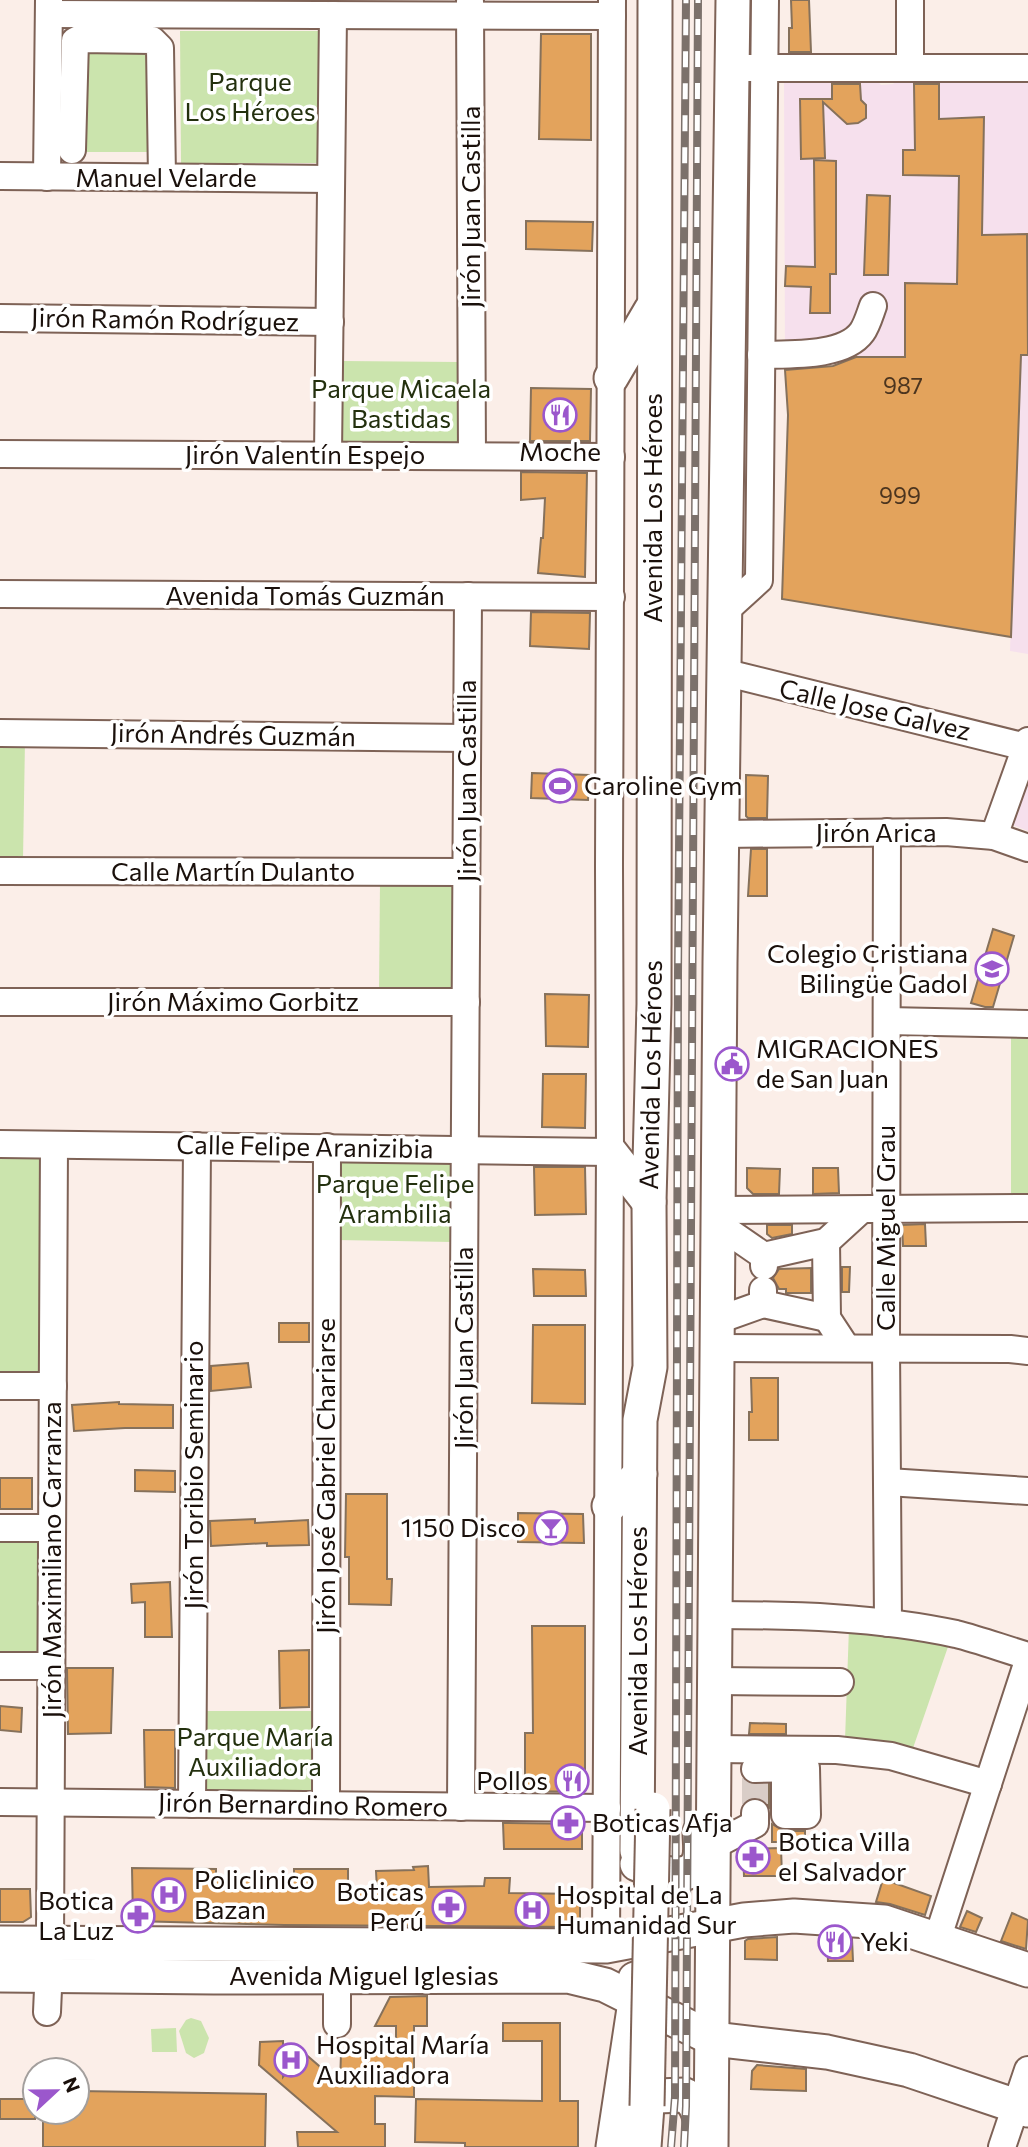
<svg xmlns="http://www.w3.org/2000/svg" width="1028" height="2147" viewBox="0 0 1028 2147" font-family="Commissioner,sans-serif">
<rect width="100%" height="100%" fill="#fbeee8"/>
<g fill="#f6e0ed">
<polygon points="1028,76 1028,654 1010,651 1020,357 785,357 784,78 875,78 881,85 893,84 900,79"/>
<polygon points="1028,779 1028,831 1010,824"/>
</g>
<g fill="#cbe4ad">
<polygon points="180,31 319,31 319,163 181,163"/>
<polygon points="83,46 153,46 152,152 83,152"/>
<polygon points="343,361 458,362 458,446 343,445"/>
<polygon points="0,741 25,741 23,859 0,858"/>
<polygon points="380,882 456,882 456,993 379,993"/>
<polygon points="1011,1038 1028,1039 1028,1201 1011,1201"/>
<polygon points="338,1157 453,1158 452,1242 337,1240"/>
<polygon points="0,1158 41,1158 39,1375 0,1375"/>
<polygon points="0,1537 39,1538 39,1652 0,1652"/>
<polygon points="849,1627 950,1641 912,1751 845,1740"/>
<polygon points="197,1711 313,1711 313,1793 197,1792"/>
<polygon points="191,2018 201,2021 209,2038 204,2053 194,2058 186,2053 179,2031 186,2020"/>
<polygon points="176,2028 177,2052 152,2052 151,2029"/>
</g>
<g fill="#e3a35c" stroke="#86715b" stroke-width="2">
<polygon points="791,0 809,0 811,52 789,52 789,28 792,28"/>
<polygon points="541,34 591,34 591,140 539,139"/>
<polygon points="832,84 860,84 861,100 866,105 866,118 858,123 847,124 823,102 825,158 801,159 800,99 832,99"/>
<polygon points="914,84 939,84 939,119 984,117 982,235 1027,234 1028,355 1021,355 1011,637 782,599 788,415 785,370 833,366 856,357 905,357 905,283 957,284 959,176 903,175 903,150 915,150"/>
<polygon points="814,160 836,161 836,274 830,274 830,313 810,313 811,287 785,286 786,266 815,267"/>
<polygon points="867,195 890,196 888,275 864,275"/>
<polygon points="526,221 593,222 592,251 526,249"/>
<polygon points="531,388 591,389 590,441 530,441"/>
<polygon points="521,472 587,473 585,577 538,573 541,538 543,538 545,498 521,500"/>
<polygon points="531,612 590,613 589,649 530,646"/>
<polygon points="532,773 589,775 588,800 531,798"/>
<polygon points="746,775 768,776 767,818 748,818 746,816"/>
<polygon points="751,849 767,849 767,896 748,896"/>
<polygon points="993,929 1014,936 993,1007 985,1007 971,1003"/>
<polygon points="545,994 589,995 588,1047 546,1046"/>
<polygon points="543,1074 586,1074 585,1128 542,1127"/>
<polygon points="534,1167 585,1167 586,1214 535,1215"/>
<polygon points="747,1168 780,1169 779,1194 753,1194 747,1188"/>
<polygon points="813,1168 838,1168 839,1193 813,1194"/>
<polygon points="925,1224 926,1246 903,1246 902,1225"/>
<polygon points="767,1225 792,1225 792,1234 772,1238 767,1234"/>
<polygon points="842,1267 850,1267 849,1292 842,1292"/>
<polygon points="811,1268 811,1293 786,1293 786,1289 779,1289 773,1278 779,1269"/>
<polygon points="533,1269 585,1270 586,1296 534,1296"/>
<rect x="279" y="1323" width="30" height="19"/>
<polygon points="533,1325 585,1325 585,1404 532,1403"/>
<polygon points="248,1363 251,1387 211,1391 211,1366"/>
<polygon points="751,1378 778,1378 778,1440 749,1440 749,1412 752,1412"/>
<polygon points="119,1402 119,1404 173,1405 173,1428 125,1428 74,1431 72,1405"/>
<polygon points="135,1470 175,1471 175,1492 135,1491"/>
<rect x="0" y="1478" width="32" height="31"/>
<polygon points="346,1494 387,1494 387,1579 392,1579 391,1605 349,1604 349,1557 345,1557"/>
<polygon points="518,1513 583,1514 584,1543 518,1542"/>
<polygon points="255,1519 255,1523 308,1520 309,1545 267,1546 267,1543 211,1546 210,1521"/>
<polygon points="170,1582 172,1637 145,1637 145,1602 132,1603 131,1584"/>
<polygon points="532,1626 585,1626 585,1789 582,1789 582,1792 525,1791 525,1733 533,1733"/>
<polygon points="309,1650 309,1707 280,1708 279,1651"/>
<polygon points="67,1668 113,1668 111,1733 68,1734"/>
<polygon points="0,1706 22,1708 21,1732 0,1730"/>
<polygon points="750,1723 786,1724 786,1734 749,1734"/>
<polygon points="144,1730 175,1730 175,1788 145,1787"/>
<polygon points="747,1783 769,1784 769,1807 762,1799 754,1797 747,1799"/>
<polygon points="503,1823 582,1824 582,1849 504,1849"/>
<polygon points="772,1824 784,1831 805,1831 805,1842 772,1842"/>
<polygon points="781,1848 782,1876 744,1876 743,1849"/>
<polygon points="428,1866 429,1887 484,1886 485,1878 510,1878 509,1893 580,1894 580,1927 284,1925 133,1921 132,1868 216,1869 216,1879 294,1880 294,1869 348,1869 348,1891 377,1890 376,1871 414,1870 413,1867"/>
<polygon points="883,1879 931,1896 925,1915 890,1904 876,1902"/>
<polygon points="0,1889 30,1889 31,1917 23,1922 0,1922"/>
<polygon points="967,1911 982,1918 976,1932 960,1927"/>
<polygon points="1012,1913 1028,1920 1026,1949 1001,1941"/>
<polygon points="777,1937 777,1960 745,1959 745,1941 748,1939"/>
<polygon points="827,1938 852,1939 853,1961 828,1961"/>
<polygon points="427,1996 427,2026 414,2026 414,2097 375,2096 375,2124 385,2124 385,2147 298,2147 297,2132 337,2132 259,2065 260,2042 283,2041 283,2077 303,2052 340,2084 341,2053 396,2054 396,2026 375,2026 390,1997"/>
<polygon points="503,2023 560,2023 560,2101 578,2101 578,2147 465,2147 465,2143 415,2142 416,2099 542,2101 542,2041 503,2041"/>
<polygon points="757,2065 806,2069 806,2091 751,2089 752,2071"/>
<polygon points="77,2091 266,2094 265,2147 43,2147 43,2112 77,2112"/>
<rect x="0" y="2099" width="35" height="20"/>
</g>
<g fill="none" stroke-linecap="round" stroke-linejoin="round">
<polyline stroke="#d9cdc7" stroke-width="26" stroke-dasharray="26 13" stroke-linecap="butt" points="755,1778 755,1813"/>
<defs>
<g id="minor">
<polyline points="470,2 472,456"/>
<polyline points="49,14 612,16"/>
<polyline points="910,66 910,0"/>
<polyline points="746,68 1028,68"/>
<polyline points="72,150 75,41 79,39 152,40 160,48 162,177"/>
<polyline points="0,176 331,179"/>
<polyline points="47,177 49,0"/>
<polyline points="0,318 330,322"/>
<path d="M 761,355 C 790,354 844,357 862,332 C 867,325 870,314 873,306"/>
<polyline points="0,454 611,457"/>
<polyline points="328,455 333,15"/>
<polyline points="0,594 611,597"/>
<polyline points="725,611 759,580 765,0"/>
<polyline points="723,672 1026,747"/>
<polyline points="0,733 467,738"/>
<polyline points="887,832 886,1347 888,1623"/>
<polyline points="721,834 946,832 994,836 1028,848"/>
<polyline points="994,836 1028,741"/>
<polyline points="0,871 466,872"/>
<polyline points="0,1002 466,1002"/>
<polyline points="887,1021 1028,1024"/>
<polyline points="0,1144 610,1152"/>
<polyline points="719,1210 1028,1208"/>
<polyline points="719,1225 764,1256 764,1266"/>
<polyline points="826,1242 827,1318 846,1347"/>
<polyline points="764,1256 826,1242 861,1210"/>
<polyline points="763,1304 827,1318"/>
<polyline points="718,1320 763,1304 763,1290"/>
<polyline points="718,1348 1010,1349 1028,1351"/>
<polyline points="0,1386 53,1386"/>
<polyline points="888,1482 1028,1491"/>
<polyline points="0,1528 52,1528"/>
<path d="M 715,1615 C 795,1615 877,1617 956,1634 C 980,1640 1004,1649 1028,1656"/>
<polyline points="0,1666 51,1666"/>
<polyline points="715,1681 840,1682"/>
<polyline points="714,1749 837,1750 891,1756 988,1784"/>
<polyline points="785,1768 785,1815 807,1815 806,1768"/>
<polyline points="755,1769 802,1768"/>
<polyline points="0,1802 607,1808"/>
<polyline points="192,1804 197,1146"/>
<polyline points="326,1805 327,1147"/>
<polyline points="461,1807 468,596"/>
<polyline points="713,1846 755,1824 755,1813"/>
<polyline points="937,1940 1028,1661"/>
<polyline points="606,1946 610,1152 609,866 612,0"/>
<polyline points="337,1976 337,2024"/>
<polyline points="47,2012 50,1943 54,1145"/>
<polyline points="1002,2147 1028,2070"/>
</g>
<g id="major">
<polyline points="611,378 651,310"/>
<polyline points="610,1152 649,1202"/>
<polyline points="609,1506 640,1474"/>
<polyline points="637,1851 640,1420 650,1367 649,1202 654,1004 655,0"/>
<path d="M 637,1864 C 653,1871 691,1885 699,1860 C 702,1852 700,1841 700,1832"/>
<polyline points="0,1943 606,1946 744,1920 794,1916 884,1922 1028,1970"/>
<polyline points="0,1975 214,1977 568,1976 605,1985 713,2039 827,2052 909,2070 1028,2110"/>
<path d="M 621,2104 L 657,2096 L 685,2095 C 700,2105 701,2121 701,2138"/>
<polyline points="613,2147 635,2002 635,1979"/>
<polyline points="644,2147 647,2106"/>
<polyline points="711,2147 720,963 733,0"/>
</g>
</defs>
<use href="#minor" stroke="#7e6256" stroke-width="30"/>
<use href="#major" stroke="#7e6256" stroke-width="37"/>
<use href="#minor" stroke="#fff" stroke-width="26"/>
<use href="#major" stroke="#fff" stroke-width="33"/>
<defs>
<g id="rail">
<polyline points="671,2147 675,2097 678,974 686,0"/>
<polyline points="684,2147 686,2106 698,0"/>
</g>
</defs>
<use href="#rail" stroke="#7c716b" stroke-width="8"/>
<use href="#rail" stroke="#fff" stroke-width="5" stroke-dasharray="16" stroke-linecap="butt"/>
<defs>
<polyline id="major-bridge" points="647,2106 653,1809"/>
</defs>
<use href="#major-bridge" stroke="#7e6256" stroke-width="37" stroke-linecap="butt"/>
<use href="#major-bridge" stroke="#fff" stroke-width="33"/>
</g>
<defs>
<symbol id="restaurant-ring" viewBox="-11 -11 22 22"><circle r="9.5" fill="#fff" stroke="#9b57cc" stroke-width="1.5"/><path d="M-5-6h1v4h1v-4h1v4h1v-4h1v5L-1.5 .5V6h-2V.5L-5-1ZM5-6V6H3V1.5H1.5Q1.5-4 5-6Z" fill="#9b57cc"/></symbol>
<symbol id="stadium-ring" viewBox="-11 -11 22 22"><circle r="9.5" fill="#fff" stroke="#9b57cc" stroke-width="1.5"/><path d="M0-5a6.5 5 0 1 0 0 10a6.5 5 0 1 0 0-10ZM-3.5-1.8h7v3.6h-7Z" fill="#9b57cc"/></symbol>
<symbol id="school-ring" viewBox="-11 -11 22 22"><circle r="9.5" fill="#fff" stroke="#9b57cc" stroke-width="1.5"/><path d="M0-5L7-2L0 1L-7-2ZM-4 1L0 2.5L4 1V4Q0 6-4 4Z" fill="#9b57cc"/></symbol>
<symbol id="civic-ring" viewBox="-11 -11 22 22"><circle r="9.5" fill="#fff" stroke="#9b57cc" stroke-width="1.5"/><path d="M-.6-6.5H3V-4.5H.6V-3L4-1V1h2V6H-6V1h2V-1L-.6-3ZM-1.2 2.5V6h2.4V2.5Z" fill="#9b57cc"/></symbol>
<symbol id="bar-ring" viewBox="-11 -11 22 22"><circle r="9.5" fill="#fff" stroke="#9b57cc" stroke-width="1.5"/><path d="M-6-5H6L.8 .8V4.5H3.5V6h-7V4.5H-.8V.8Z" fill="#9b57cc"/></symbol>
<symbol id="pharmacy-ring" viewBox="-11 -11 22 22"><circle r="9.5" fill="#fff" stroke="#9b57cc" stroke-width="1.5"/><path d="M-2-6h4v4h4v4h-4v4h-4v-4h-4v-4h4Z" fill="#9b57cc"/></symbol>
<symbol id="hospital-ring" viewBox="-11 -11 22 22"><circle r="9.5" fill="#fff" stroke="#9b57cc" stroke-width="1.5"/><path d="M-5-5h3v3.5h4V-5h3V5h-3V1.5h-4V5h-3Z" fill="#9b57cc"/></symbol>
</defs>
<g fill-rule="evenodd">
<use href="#restaurant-ring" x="541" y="396" width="38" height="38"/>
<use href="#stadium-ring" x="541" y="767" width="38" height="38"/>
<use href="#school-ring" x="973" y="950" width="38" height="38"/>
<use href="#civic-ring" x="713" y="1045" width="38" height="38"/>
<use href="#bar-ring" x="532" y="1509" width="38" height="38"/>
<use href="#restaurant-ring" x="553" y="1762" width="38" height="38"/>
<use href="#pharmacy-ring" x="549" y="1804" width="38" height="38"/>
<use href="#pharmacy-ring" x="734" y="1838" width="38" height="38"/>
<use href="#hospital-ring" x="150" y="1876" width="38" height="38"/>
<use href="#pharmacy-ring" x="430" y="1888" width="38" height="38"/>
<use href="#hospital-ring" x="513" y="1891" width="38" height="38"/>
<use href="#pharmacy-ring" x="119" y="1897" width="38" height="38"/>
<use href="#restaurant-ring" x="816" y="1923" width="38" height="38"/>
<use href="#hospital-ring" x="272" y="2041" width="38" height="38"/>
</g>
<g text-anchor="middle" stroke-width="7" stroke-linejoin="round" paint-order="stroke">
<g font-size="23" fill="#4c351f">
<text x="903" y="394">987</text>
<text x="900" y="504">999</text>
</g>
<g font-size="26" fill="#23300e" stroke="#fff">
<text x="250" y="91">Parque<tspan x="250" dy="30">Los Héroes</tspan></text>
<text x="401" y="398">Parque Micaela<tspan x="401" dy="30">Bastidas</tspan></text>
<text x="395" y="1193">Parque Felipe<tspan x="395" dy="30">Arambilia</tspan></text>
<text x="255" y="1746">Parque María<tspan x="255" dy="30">Auxiliadora</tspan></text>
</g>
<g font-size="26" fill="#1a100b" stroke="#fff">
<text x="166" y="187">Manuel Velarde</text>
<text transform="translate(471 207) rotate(-90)" y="9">Jirón Juan Castilla</text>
<text transform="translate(165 320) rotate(1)" y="9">Jirón Ramón Rodríguez</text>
<text x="305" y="464">Jirón Valentín Espejo</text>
<text transform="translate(653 508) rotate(-90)" y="9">Avenida Los Héroes</text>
<text x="305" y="605">Avenida Tomás Guzmán</text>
<text transform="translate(875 710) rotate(13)" y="9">Calle Jose Galvez</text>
<text transform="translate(233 735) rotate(1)" y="9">Jirón Andrés Guzmán</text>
<text transform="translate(467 781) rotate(-90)" y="9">Jirón Juan Castilla</text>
<text x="876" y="842">Jirón Arica</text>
<text x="233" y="881">Calle Martín Dulanto</text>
<text x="233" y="1011">Jirón Máximo Gorbitz</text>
<text transform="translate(651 1075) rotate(-89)" y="9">Avenida Los Héroes</text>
<text transform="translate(305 1147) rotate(1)" y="9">Calle Felipe Aranizibia</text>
<text transform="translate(886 1228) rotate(-90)" y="9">Calle Miguel Grau</text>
<text transform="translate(464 1348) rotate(-90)" y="9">Jirón Juan Castilla</text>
<text transform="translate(194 1475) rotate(-90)" y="9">Jirón Toribio Seminario</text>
<text transform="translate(326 1476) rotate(-90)" y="9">Jirón José Gabriel Chariarse</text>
<text transform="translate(52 1560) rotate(-90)" y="9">Jirón Maximiliano Carranza</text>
<text transform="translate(638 1641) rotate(-90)" y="9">Avenida Los Héroes</text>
<text transform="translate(303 1805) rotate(1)" y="9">Jirón Bernardino Romero</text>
<text x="364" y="1985">Avenida Miguel Iglesias</text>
</g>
<g font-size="26" fill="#1a100b" stroke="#fff" text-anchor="start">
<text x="560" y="461" text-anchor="middle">Moche</text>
<text x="584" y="795">Caroline Gym</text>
<text x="968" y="963" text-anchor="end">Colegio Cristiana<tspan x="968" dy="30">Bilingüe Gadol</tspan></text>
<text x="756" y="1058">MIGRACIONES<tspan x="756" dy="30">de San Juan</tspan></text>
<text x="526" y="1537" text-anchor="end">1150 Disco</text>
<text x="548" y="1790" text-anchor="end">Pollos</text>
<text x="592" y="1832">Boticas Afja</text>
<text x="778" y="1851">Botica Villa<tspan x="778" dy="30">el Salvador</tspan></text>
<text x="194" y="1889">Policlinico<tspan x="194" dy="30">Bazan</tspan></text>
<text x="424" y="1901" text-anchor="end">Boticas<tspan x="424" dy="30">Perú</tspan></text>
<text x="556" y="1904">Hospital de La<tspan x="556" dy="30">Humanidad Sur</tspan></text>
<text x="114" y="1910" text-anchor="end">Botica<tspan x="114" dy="30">La Luz</tspan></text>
<text x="860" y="1951">Yeki</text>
<text x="316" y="2054">Hospital María<tspan x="316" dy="30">Auxiliadora</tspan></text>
</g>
</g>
<g transform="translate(56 2091) rotate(68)"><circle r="33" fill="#ffffff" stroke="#a39f9d" stroke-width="2"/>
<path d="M0-5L12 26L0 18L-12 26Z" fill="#9b57cc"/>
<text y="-10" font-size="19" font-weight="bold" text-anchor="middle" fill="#1a100b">N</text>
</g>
</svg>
